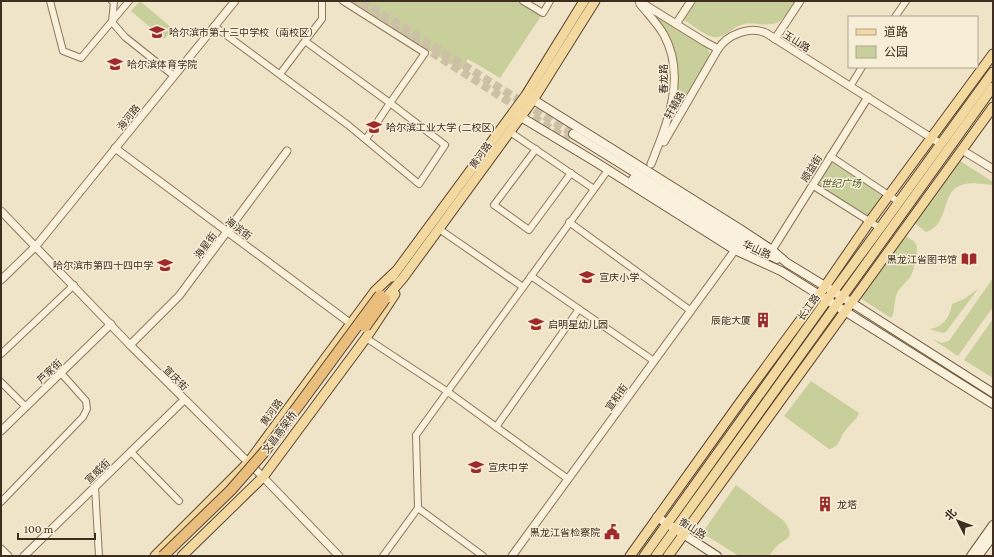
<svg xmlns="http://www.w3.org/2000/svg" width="994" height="557" viewBox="0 0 994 557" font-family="'Crimson Pro','Noto Sans SC',serif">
<rect width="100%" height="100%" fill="#f0e4c8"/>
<g fill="#c9cf9b">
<polygon points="140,1 173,29 164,39 131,11"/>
<polygon points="350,1 517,1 540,15 543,13 500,78 468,59 460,70"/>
<path d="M 696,1 L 795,1 C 790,7 786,16 780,21 C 768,29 754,20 741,25 C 732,28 724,39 713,37 C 705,35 692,25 684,20 Z"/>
<path d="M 655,14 L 701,42 L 708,49 L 710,55 L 679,108 L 676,107 C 679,83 681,59 669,37 C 665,30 659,23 654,17 Z"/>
<path d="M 957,159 L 993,182 L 993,185 C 982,184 969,181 959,186 C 941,194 949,225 926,232 L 913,222 Z"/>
<polygon points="830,161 884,194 869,216 816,184"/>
<path d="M 904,235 C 908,238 914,240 916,244 C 919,251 914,272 910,277 C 907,282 901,286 898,291 C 893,300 896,310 891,318 L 860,298 Z"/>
<polygon points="993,278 993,307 958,356 932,339 942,343 949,341"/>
<path d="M 978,289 L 946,332 L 943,333 L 929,329 C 942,328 950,318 952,304 L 964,299 Z"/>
<polygon points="993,319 993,378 964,360"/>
<path d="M 811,381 L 859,413 C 856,421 850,424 845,431 C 840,437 839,448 829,449 L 784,416 Z"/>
<path d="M 736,485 L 784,521 C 798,540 783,538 775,548 C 773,550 771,553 769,556 L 739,556 L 702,533 Z"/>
</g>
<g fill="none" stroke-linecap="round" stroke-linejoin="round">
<g stroke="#ccc0a6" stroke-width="8" stroke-dasharray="8 4" stroke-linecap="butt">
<polyline points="351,1 569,140"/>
<polyline points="362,1 573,134"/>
</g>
<defs>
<g id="minor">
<polyline points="50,1 63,51 81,58 129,1"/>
<polyline points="112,1 114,2 112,22 125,37 174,76"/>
<polyline points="343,1 425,53 390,103 366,139"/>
<polyline points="523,1 543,13 550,1"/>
<polyline points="895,17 906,1"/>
<polyline points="214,26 348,125 419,184 445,145 390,103 305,41 280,74"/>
<polyline points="305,41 322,19 322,1"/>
<polyline points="851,85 862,67"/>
<polyline points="510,132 594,189"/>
<polyline points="536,149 494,205 529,230 571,173"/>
<polyline points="830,156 899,202"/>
<polyline points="812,185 880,228"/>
<polyline points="569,222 691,311"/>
<polyline points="439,229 523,287"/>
<polyline points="531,276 654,361"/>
<polyline points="366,338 448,392 568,479"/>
<polyline points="1,354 74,285"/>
<polyline points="1,382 26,407"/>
<polyline points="496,427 579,309"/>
<polyline points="131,452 179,501"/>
<polyline points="95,487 99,556"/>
<polyline points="1,502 83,417 87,409 86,401 61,373"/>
<polyline points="418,508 483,556"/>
<polyline points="383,556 418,508 416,435 608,170"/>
</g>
<g id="tertiary">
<path d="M 639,1 L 705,42 L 718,49 C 728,34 750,26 766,33 L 941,144"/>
<path d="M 640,4 C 648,14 658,24 664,35 C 687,77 667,124 651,164"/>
<polyline points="676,24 691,1"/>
<polyline points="775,39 800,1"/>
<polyline points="664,142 718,49"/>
<polyline points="115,148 350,323"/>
<polyline points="962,150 993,169"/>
<polyline points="1,211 130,345 263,477 339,556"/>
<polyline points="772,250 868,97"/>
<polyline points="1,280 36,246 235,1"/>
<polyline points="130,345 179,296 287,151"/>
<polyline points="1,431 111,324"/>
<polyline points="1,549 8,556"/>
<polyline points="24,556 184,400"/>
<polyline points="512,556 735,250"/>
</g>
<g id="secondary">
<polyline points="529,97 740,229 772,250 787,263 833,291 993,393"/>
<polyline points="516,114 594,161 735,250 781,271 993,404"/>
<polyline points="573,134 763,252 777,259"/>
<polyline points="633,179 748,249"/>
<polyline points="657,517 717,556"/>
<polyline points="971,556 993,525"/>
<polyline points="978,556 993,536"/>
</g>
<g id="primary">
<polyline points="392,277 526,95 584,1"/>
<polyline points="385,299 403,278 533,100 595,1"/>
<polyline points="155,556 248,463 375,291 395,272"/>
<polyline points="182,556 263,477 366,338 395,294"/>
<polyline points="630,556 741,401 819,295 870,221 993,54"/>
<polyline points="644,556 827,300 880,228 993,72"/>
<polyline points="656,556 993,87"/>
<polyline points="668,556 993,107"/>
</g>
</defs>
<use href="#minor" stroke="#8d765c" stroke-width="8"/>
<use href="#tertiary" stroke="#8d765c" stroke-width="9"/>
<use href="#secondary" stroke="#6f573f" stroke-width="10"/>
<use href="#primary" stroke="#5b4430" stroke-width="11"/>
<use href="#minor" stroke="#faf1dc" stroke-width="6"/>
<use href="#tertiary" stroke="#faf1dc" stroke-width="7"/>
<use href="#secondary" stroke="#faf1dc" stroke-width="8"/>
<use href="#primary" stroke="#f3d9a0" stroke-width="9"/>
<defs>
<g id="trunk-bridge">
<polyline points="365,327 385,299"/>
<polyline points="163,556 231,490 265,451 380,295"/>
</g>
</defs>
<use href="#trunk-bridge" stroke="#5b4430" stroke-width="12" stroke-linecap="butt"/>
<use href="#trunk-bridge" stroke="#eabe7c" stroke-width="10"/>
</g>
<defs>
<symbol id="school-bare" viewBox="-9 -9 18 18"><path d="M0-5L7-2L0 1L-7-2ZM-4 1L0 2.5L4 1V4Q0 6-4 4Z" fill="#9e2a2b" stroke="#f7eed8" stroke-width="2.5" paint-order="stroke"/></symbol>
<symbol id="university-bare" viewBox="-9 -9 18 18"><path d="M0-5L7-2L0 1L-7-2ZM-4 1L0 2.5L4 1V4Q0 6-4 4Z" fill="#9e2a2b" stroke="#f7eed8" stroke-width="2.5" paint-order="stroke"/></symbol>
<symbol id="library-bare" viewBox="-9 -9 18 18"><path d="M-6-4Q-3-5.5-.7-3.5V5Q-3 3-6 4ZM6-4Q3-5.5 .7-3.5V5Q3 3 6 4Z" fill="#9e2a2b" stroke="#f7eed8" stroke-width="2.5" paint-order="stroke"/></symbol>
<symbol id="building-bare" viewBox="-9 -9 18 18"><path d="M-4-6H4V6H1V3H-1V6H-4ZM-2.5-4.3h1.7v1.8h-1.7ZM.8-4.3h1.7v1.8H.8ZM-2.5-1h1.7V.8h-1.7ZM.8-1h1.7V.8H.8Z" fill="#9e2a2b" stroke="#f7eed8" stroke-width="2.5" paint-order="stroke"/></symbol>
<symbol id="civic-bare" viewBox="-9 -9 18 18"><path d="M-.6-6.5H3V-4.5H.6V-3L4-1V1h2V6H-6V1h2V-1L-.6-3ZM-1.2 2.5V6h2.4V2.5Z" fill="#9e2a2b" stroke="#f7eed8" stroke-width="2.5" paint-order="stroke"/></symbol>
</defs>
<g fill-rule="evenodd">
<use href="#school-bare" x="146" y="21" width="22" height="22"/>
<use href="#university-bare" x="104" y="53" width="22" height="22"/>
<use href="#university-bare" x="363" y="116" width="22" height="22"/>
<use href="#library-bare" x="958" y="248" width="22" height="22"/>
<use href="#school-bare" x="154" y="254" width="22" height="22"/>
<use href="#school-bare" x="576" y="266" width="22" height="22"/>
<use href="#building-bare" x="752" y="309" width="22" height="22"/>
<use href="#school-bare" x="525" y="313" width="22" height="22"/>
<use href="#school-bare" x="465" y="456" width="22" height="22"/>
<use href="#building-bare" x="814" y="493" width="22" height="22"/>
<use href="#civic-bare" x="601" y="521" width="22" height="22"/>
</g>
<g text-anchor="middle" stroke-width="3" stroke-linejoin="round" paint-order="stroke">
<g font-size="10" fill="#3d2e20" stroke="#f7eed8" text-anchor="start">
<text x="169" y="36">哈尔滨市第十三中学校（南校区）</text>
<text x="127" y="68">哈尔滨体育学院</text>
<text x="386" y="131">哈尔滨工业大学 (二校区)</text>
<text x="957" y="263" text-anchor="end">黑龙江省图书馆</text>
<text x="153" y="269" text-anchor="end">哈尔滨市第四十四中学</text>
<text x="599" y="281">宣庆小学</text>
<text x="751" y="324" text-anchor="end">辰能大厦</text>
<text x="548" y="328">启明星幼儿园</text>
<text x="488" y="471">宣庆中学</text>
<text x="837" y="508">龙塔</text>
<text x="600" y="536" text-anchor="end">黑龙江省检察院</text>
</g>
<g font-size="10" fill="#3d2e20" stroke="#f7eed8">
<text transform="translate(797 41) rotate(32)" y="4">玉山路</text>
<text transform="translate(663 79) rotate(-90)" y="4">春龙路</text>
<text transform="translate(674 105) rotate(-60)" y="4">轩辕路</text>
<text transform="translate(128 117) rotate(-51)" y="4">海河路</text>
<text transform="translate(480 155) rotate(-54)" y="4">黄河路</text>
<text transform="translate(811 168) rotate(-58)" y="4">顺益街</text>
<text transform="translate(239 228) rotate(37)" y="4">海滨街</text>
<text transform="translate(205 245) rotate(-53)" y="4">海星街</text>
<text transform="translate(757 249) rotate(24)" y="4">华山路</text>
<text transform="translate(808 307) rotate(-54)" y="4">长江路</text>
<text transform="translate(49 371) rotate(-44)" y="4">芦家街</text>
<text transform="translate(176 378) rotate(45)" y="4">宣庆街</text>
<text transform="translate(616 397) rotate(-54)" y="4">宣和街</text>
<text transform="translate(271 412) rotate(-54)" y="4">黄河路</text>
<text transform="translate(279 432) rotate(-53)" y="4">文昌高架桥</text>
<text transform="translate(97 471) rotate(-44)" y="4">宣威街</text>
<text transform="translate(693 528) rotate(33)" y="4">衡山路</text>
</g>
<g font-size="10" font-style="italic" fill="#4d5a26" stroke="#f7eed8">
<text x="841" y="187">世纪广场</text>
</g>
</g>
<rect width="994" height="557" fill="none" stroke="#3d2e20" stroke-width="4"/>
<rect x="848" y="16" width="130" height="52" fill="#f7eed8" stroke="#ada18e"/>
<rect x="856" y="29" width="20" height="6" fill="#f3d9a0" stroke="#ada18e"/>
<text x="884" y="36" font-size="12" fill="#3d2e20">道路</text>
<rect x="856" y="46" width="20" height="12" fill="#c9cf9b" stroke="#ada18e"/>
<text x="884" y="56" font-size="12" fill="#3d2e20">公园</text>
<g transform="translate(958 521) rotate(312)" stroke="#f7eed8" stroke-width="3" paint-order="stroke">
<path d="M0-3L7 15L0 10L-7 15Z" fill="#3d2e20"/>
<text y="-6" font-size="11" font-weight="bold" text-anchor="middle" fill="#3d2e20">北</text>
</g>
<path d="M18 533v6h77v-6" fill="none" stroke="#3d2e20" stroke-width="2"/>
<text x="24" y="533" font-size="12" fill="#3d2e20" stroke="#f7eed8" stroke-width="3" paint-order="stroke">100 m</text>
</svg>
